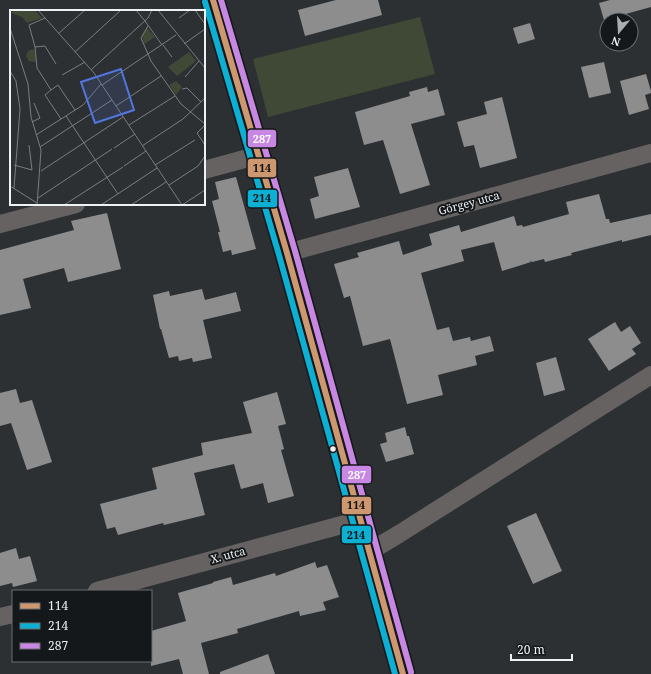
<svg xmlns="http://www.w3.org/2000/svg" width="651" height="674" viewBox="0 0 651 674" font-family="'Noto Serif',serif">
<rect width="100%" height="100%" fill="#2d3033"/>
<polygon fill="#3f4936" points="420,17 435,74 268,117 253,59"/>
<g fill="#8e8d8e">
<polygon points="336,0 378,0 382,15 305,36 298,10"/>
<polygon points="610,0 651,0 651,7 604,20 599,3"/>
<polygon points="530,23 535,39 518,44 513,28"/>
<polygon points="604,62 611,93 589,98 581,67"/>
<polygon points="646,74 651,91 651,93 645,95 649,109 629,115 620,81"/>
<polygon points="427,87 428,92 438,89 445,115 411,124 430,185 400,194 383,140 364,145 355,112 410,96 409,92"/>
<polygon points="502,97 517,158 480,168 474,145 464,147 457,122 487,114 484,102"/>
<polygon points="348,168 360,207 315,219 310,199 319,196 314,177"/>
<polygon points="236,177 256,249 232,255 231,250 223,252 218,232 220,232 212,201 219,199 215,182"/>
<polygon points="599,194 606,219 609,219 610,223 651,214 651,235 622,242 622,240 571,253 572,255 545,262 544,259 532,262 530,260 531,262 502,271 494,242 461,250 464,261 421,273 437,330 449,327 453,341 470,337 471,341 490,336 494,351 475,356 477,365 438,375 443,395 407,404 390,339 363,346 350,296 344,298 334,264 359,257 357,253 399,241 403,255 432,245 429,234 459,225 461,232 514,216 517,226 522,225 523,227 569,214 566,202"/>
<polygon points="107,213 121,269 68,282 64,268 23,279 31,308 0,315 0,250 74,230 71,221"/>
<polygon points="202,289 205,300 236,292 241,311 203,320 212,358 193,362 192,358 179,361 178,356 169,358 161,329 160,329 153,295 169,291 170,296"/>
<polygon points="615,322 621,332 630,326 641,343 632,349 636,354 609,371 588,339"/>
<polygon points="556,357 565,390 544,396 536,363"/>
<polygon points="16,389 20,403 32,400 52,462 27,470 11,423 0,426 0,393"/>
<polygon points="277,392 286,424 278,426 284,449 281,450 294,496 268,503 263,483 241,489 234,464 194,473 205,515 164,525 163,523 118,535 115,527 107,529 100,504 157,489 152,468 203,455 201,443 252,433 243,402"/>
<polygon points="405,427 407,436 409,436 414,454 386,462 380,444 387,442 385,433"/>
<polygon points="536,513 562,571 533,584 507,526"/>
<polygon points="16,548 19,559 30,556 37,581 13,587 12,583 0,586 0,553"/>
<polygon points="315,562 317,568 327,565 339,597 323,602 326,610 300,616 299,611 237,629 238,633 201,643 209,674 183,674 179,659 151,666 151,631 186,621 178,593 213,583 213,582 231,577 233,585 275,573 276,576"/>
<polygon points="268,654 275,674 220,674 220,672"/>
</g>
<g fill="none" stroke-linecap="round" stroke-linejoin="round">
<g stroke="#656261" stroke-width="18">
<polyline points="204,170 259,155"/>
<polyline points="0,224 76,204"/>
<polyline points="287,253 651,153"/>
<polyline points="369,552 399,534 651,375"/>
<polyline points="97,591 360,520"/>
<polyline points="0,617 13,614"/>
</g>
<polyline stroke="#696463" stroke-width="22" points="213,0 287,253 403,674"/>
<defs>
<polyline id="bus-1" points="213,0 287,253 403,674"/>
<polyline id="bus-2" points="205,2 279,255 395,674"/>
<polyline id="bus-3" points="221,0 295,251 411,672"/>
</defs>
<use href="#bus-1" stroke="#15181a" stroke-width="9"/>
<use href="#bus-2" stroke="#15181a" stroke-width="9"/>
<use href="#bus-3" stroke="#15181a" stroke-width="9"/>
<use href="#bus-1" stroke="#cd976f" stroke-width="6"/>
<use href="#bus-2" stroke="#0dafd3" stroke-width="6"/>
<use href="#bus-3" stroke="#c787e3" stroke-width="6"/>
</g>
<circle fill="#eef2f5" stroke="#15181a" stroke-width="1.5" cx="333" cy="449" r="3.5"/>
<g text-anchor="middle" stroke-width="4" stroke-linejoin="round" paint-order="stroke">
<g font-size="11" fill="#eef2f5" stroke="#15181a">
<text transform="translate(469 203) rotate(-15)" y="4">Görgey utca</text>
<text transform="translate(228 555) rotate(-15)" y="4">X. utca</text>
</g>
</g>
<g transform="translate(10 10)">
<rect width="195" height="195" fill="#2d3033"/>
<path d="M 5,0 L 25,0 L 32,8 L 17,13 L 12,7 L 1,3 ZM 137,18 L 145,27 L 134,34 L 132,26 ZM 24,39 L 26,52 L 25,52 L 19,51 L 16,46 L 18,41 ZM 179,42 L 186,51 L 167,66 L 158,57 ZM 166,71 L 172,77 L 166,85 L 159,75 Z" fill="#3f4936"/>
<path fill="none" stroke="#7a7e81" stroke-width="1" d="M 28,0 L 84,63 L 172,195M 126,0 L 135,11M 148,0 L 195,58M 185,0 L 195,14M 35,8 L 19,15 L 25,37 L 27,58 L 41,80M 169,8 L 180,0M 135,11 L 152,35M 138,16 L 131,28 L 141,51 L 171,94 L 195,114M 0,18 L 18,74 L 21,107 L 31,140 L 27,195M 49,23 L 75,0M 174,34 L 195,19M 153,35 L 162,47M 25,37 L 35,36 L 46,54M 65,42 L 111,0M 81,60 L 138,8 L 142,0M 0,61 L 6,71 L 10,99 L 4,178M 52,65 L 75,52M 175,67 L 189,51M 92,75 L 166,25M 172,79 L 177,78 L 191,92M 106,96 L 151,66M 56,106 L 108,184M 51,109 L 35,85 L 41,80 L 48,75 L 65,100M 22,112 L 30,108 L 24,93M 119,115 L 165,86M 195,115 L 187,123 L 195,135M 26,125 L 73,95 L 91,74M 132,136 L 173,109 L 195,88M 30,137 L 102,90M 104,138 L 125,124M 4,155 L 22,160 L 19,135M 145,155 L 185,130M 114,156 L 136,141M 31,161 L 113,107M 159,175 L 188,156 L 195,146M 0,176 L 27,193M 28,188 L 102,139M 54,195 L 113,157M 91,195 L 147,158M 121,195 L 156,172M 172,195 L 195,180"/>
<path fill="#5177df" fill-opacity="0.15" stroke="#5177df" stroke-width="2" d="M 111,59 L 124,100 L 85,113 L 71,72 Z"/>
<rect width="195" height="195" fill="none" stroke="#eef2f5" stroke-width="2"/>
</g>
<g stroke="#15181a" stroke-width="1.5">
<rect x="247" y="129" width="30" height="19" rx="4" fill="#c787e3"/>
<rect x="247" y="158" width="30" height="20" rx="4" fill="#cd976f"/>
<rect x="247" y="189" width="31" height="19" rx="4" fill="#0dafd3"/>
<rect x="341" y="465" width="31" height="19" rx="4" fill="#c787e3"/>
<rect x="341" y="496" width="31" height="19" rx="4" fill="#cd976f"/>
<rect x="341" y="525" width="31" height="19" rx="4" fill="#0dafd3"/>
</g>
<g font-size="11" text-anchor="middle" font-weight="bold" fill="#fff">
<text x="262" y="143">287</text>
<text x="357" y="479">287</text>
</g>
<g font-size="11" text-anchor="middle" font-weight="bold" fill="#111">
<text x="262" y="172">114</text>
<text x="262" y="202">214</text>
<text x="356" y="509">114</text>
<text x="356" y="539">214</text>
</g>
<rect x="12" y="590" width="140" height="72" fill="#15181a" stroke="#6c6f72"/>
<rect x="20" y="603" width="20" height="6" fill="#cd976f" stroke="#6c6f72"/>
<text x="48" y="610" font-size="12" fill="#eef2f5">114</text>
<rect x="20" y="623" width="20" height="6" fill="#0dafd3" stroke="#6c6f72"/>
<text x="48" y="630" font-size="12" fill="#eef2f5">214</text>
<rect x="20" y="643" width="20" height="6" fill="#c787e3" stroke="#6c6f72"/>
<text x="48" y="650" font-size="12" fill="#eef2f5">287</text>
<g transform="translate(619 32) rotate(198)"><circle r="19" fill="#15181a" stroke="#6c6f72"/>
<path d="M0-3L7 15L0 10L-7 15Z" fill="#aaaeb1"/>
<text y="-6" font-size="11" font-weight="bold" text-anchor="middle" fill="#eef2f5">N</text>
</g>
<path d="M511 654v6h61v-6" fill="none" stroke="#eef2f5" stroke-width="2"/>
<text x="517" y="654" font-size="12" fill="#eef2f5" stroke="#15181a" stroke-width="3" paint-order="stroke">20 m</text>
</svg>
